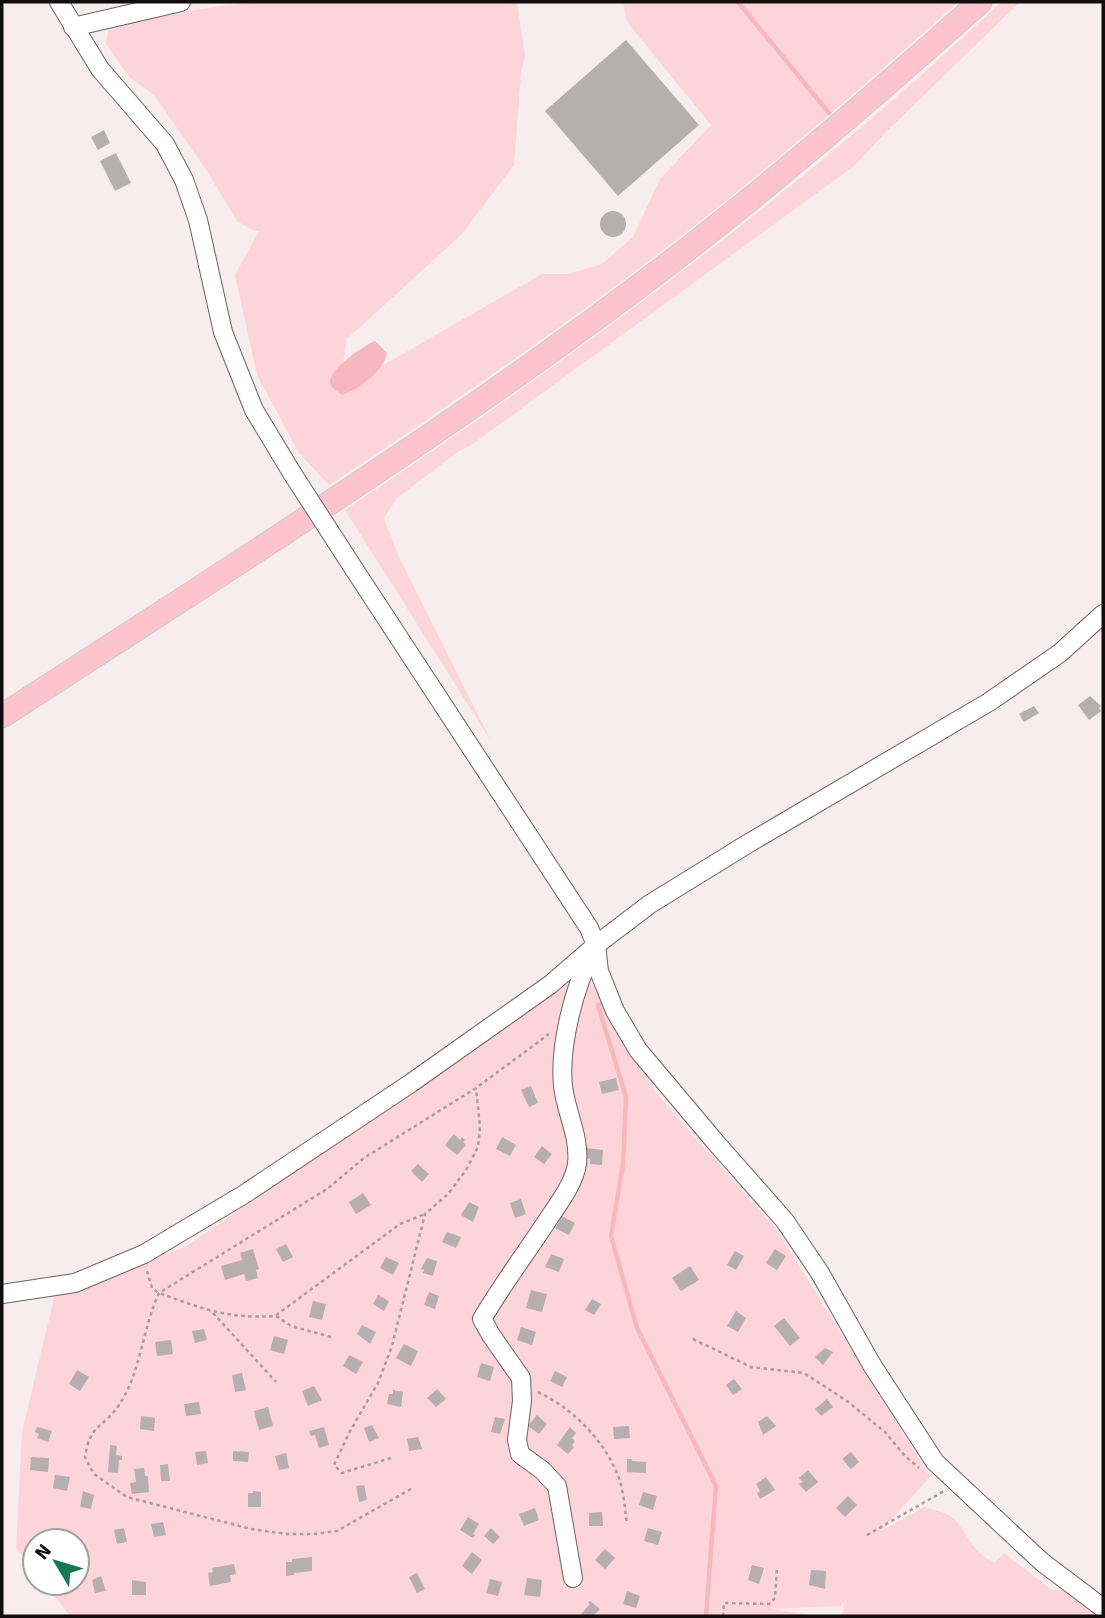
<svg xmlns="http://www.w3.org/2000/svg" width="1105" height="1618" viewBox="0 0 1105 1618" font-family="Signika,sans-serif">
<rect width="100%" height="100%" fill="#f7edee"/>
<g fill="#fdd4d9">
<path d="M 263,2 L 517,2 L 525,56 L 521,74 L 514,165 L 461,235 L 347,339 L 343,363 L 337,369 L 360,385 L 380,367 L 542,274 L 568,274 L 602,264 L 633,237 L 660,179 L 711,125 L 627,22 L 623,2 L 958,2 C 860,90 759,177 654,257 C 549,337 439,412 329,485 L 299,453 L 257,375 L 235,275 L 259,231 L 254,231 L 237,221 L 207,171 L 154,95 L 129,77 L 106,44 L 108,30 L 146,19 L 219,6 Z"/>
<path d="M 1001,2 L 1020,2 L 888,130 L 854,166 L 470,446 L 459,451 L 397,498 L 384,518 L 399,557 L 491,741 L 345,510 C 575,356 800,193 1001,2 Z"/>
<path d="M 585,972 L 656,1093 L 777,1230 L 930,1477 L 881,1531 L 924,1507 C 933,1510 950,1513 956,1521 C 972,1541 969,1547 994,1563 L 1004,1553 L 1052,1590 L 1065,1590 L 1099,1616 L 840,1616 L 844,1610 L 843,1602 L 841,1606 L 771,1609 L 818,1616 L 738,1616 L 737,1614 L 735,1616 L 70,1616 L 44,1583 L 77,1583 L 77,1541 L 35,1541 L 35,1572 L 16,1548 L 22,1432 L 55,1294 L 185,1247 Z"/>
</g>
<path fill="#f7b7bf" d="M 375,341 L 387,353 C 385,370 358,390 342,395 C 338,392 331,388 330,383 C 328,370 364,345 375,341 Z"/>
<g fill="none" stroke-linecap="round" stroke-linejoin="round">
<g stroke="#f7b7bf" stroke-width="4.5">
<polyline points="738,2 829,113"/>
<polyline points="608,1001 598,1005 626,1097 623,1164 611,1236 637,1328 716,1486 706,1616"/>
</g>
</g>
<g fill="#b7aeaf">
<polygon points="626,40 699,125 618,196 545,111"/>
<polygon points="104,130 110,143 98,150 91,137"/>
<polygon points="116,153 131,183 115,191 100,161"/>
<circle cx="613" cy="224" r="13"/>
<polygon points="1090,696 1101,706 1099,708 1101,711 1089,720 1078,705"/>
<polygon points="1034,706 1039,713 1024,722 1019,714"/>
<polygon points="616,1078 619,1090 602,1094 599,1082"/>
<polygon points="531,1086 538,1103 529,1107 521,1090"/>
<polygon points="454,1134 460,1140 462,1137 465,1140 463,1142 466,1145 457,1155 445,1145"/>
<polygon points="502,1137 516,1145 510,1156 496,1149"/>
<polygon points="542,1146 552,1154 544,1164 534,1157"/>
<polygon points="587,1148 603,1150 602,1165 590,1164 590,1159 586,1158"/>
<polygon points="418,1164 429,1174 422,1182 411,1171"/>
<polygon points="363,1193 371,1205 356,1214 349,1202"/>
<polygon points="521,1199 526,1214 515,1218 510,1203"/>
<polygon points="469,1202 479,1207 473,1222 461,1215"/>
<polygon points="562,1216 575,1223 569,1235 555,1228"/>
<polygon points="447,1232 461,1237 456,1248 442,1242"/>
<polygon points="286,1244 293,1257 283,1262 276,1249"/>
<polygon points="253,1249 259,1269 256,1270 258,1278 246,1281 244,1274 225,1280 221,1266 242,1260 240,1253"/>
<polygon points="775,1249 786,1256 777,1270 766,1263"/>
<polygon points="735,1251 744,1256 736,1270 727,1265"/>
<polygon points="551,1254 564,1259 559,1272 545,1267"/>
<polygon points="386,1257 399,1263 393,1275 380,1268"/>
<polygon points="427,1258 437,1261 433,1276 423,1273 424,1270 421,1269"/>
<polygon points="690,1266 699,1280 681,1291 672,1278"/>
<polygon points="531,1290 547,1294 542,1312 526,1308"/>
<polygon points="429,1292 439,1296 435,1309 424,1305"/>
<polygon points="378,1295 389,1301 384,1311 373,1304"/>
<polygon points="592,1299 601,1304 594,1315 585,1310"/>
<polygon points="313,1301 326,1304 322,1320 309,1317"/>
<polygon points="736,1311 746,1318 738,1332 727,1326"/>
<polygon points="784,1318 800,1338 790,1346 774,1326"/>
<polygon points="362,1325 376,1332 370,1344 357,1334"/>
<polygon points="521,1327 536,1332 532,1345 517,1340"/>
<polygon points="204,1329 207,1340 195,1343 192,1331"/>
<polygon points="274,1336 288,1340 284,1354 270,1350"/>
<polygon points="171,1340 173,1354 157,1356 155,1342"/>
<polygon points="404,1344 418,1351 411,1366 396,1358"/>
<polygon points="825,1348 833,1352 823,1365 815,1357"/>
<polygon points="349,1355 363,1362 356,1374 343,1366"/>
<polygon points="481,1363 494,1367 490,1381 477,1377"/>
<polygon points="77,1370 89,1377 80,1391 69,1384"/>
<polygon points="555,1371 567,1377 562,1387 550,1381"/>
<polygon points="242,1373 246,1390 235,1392 232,1375"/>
<polygon points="734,1379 742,1389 733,1395 726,1385"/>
<polygon points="314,1386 322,1400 308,1406 302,1391"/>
<polygon points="437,1389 446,1399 436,1407 427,1398"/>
<polygon points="393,1390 403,1392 401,1407 387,1404 389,1394 393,1394"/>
<polygon points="827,1399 833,1407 821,1416 815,1409"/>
<polygon points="199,1402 201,1414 186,1416 184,1404"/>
<polygon points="268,1407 273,1426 259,1430 254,1411"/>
<polygon points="537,1415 547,1424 539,1434 528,1426"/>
<polygon points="141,1416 155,1418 154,1431 140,1429"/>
<polygon points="767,1416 776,1426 763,1435 758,1422"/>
<polygon points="495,1417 505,1419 500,1434 491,1432"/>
<polygon points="372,1425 379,1438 369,1442 364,1428"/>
<polygon points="629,1426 630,1438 614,1439 613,1427"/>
<polygon points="37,1427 52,1431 48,1442 37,1438 39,1434 35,1432"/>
<polygon points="324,1427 329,1445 319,1448 315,1435 311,1436 309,1431"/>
<polygon points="570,1427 576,1433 572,1438 575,1441 572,1445 574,1447 568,1454 557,1445"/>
<polygon points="418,1437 422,1449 409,1451 407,1439"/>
<polygon points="110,1445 117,1446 116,1455 122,1456 122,1460 119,1460 118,1473 108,1472"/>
<polygon points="206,1451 208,1463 197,1465 195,1452"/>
<polygon points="233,1451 249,1452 248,1462 233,1461"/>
<polygon points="851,1452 859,1462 851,1469 842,1459"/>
<polygon points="286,1453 289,1468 279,1470 275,1456"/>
<polygon points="31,1457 49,1458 48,1472 30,1470"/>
<polygon points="627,1459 632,1459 632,1461 646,1462 646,1473 627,1472"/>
<polygon points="168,1464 170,1481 161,1481 160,1465"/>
<polygon points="144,1468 145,1476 148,1476 149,1492 132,1494 130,1483 136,1482 134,1469"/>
<polygon points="808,1470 818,1482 806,1492 799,1484 803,1482 799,1478"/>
<polygon points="55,1475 70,1477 67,1491 53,1488"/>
<polygon points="766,1477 775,1490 760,1499 757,1493 760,1491 756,1484"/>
<polygon points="364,1485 367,1500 359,1502 356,1486"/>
<polygon points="83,1491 94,1495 91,1509 80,1507"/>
<polygon points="253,1491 261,1492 261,1507 248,1507 248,1493 253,1493"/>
<polygon points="643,1492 657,1496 653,1510 639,1505"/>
<polygon points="848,1496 857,1505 845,1517 836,1508"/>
<polygon points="535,1508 539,1520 524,1526 519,1514"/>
<polygon points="602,1512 603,1526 589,1526 589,1513"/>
<polygon points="468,1517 479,1524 473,1534 475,1535 473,1538 460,1530"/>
<polygon points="163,1522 166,1535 154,1537 151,1524"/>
<polygon points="124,1528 127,1542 117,1544 114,1530"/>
<polygon points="491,1528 500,1537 493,1544 484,1536"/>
<polygon points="648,1528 662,1532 658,1545 644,1541"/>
<polygon points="605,1549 615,1558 605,1569 595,1560"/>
<polygon points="472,1552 482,1560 472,1574 462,1566"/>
<polygon points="312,1557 312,1571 294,1573 294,1575 286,1576 286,1562 292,1562 292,1559"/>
<polygon points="234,1564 236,1574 230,1575 231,1582 210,1586 208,1573 213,1572 212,1568"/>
<polygon points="752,1565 764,1568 759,1584 748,1580"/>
<polygon points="811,1570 826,1571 825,1589 809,1585"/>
<polygon points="417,1573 425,1589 417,1593 409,1577"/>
<polygon points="101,1576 106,1591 95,1593 92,1580"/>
<polygon points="527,1578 542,1580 540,1597 524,1595"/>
<polygon points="490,1579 502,1582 498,1596 486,1593"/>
<polygon points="132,1580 146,1582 146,1595 132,1595"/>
<polygon points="627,1591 640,1596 636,1608 623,1604"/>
<polygon points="590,1601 600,1609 593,1616 583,1616 581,1614 590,1604 588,1603"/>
</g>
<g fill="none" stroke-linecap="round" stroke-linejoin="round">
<defs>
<g id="minor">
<polyline points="59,2 100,69 165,144 184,180 198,220 223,332 254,410 292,473"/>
<polyline points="73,27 181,2"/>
<polyline points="354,569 589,928 596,945 599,971 615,1011 638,1050 717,1144 785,1221 820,1273 872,1365 935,1462 1042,1562 1103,1608"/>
<polyline points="2,1294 75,1283 144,1254 243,1195 411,1083 551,984 596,945 650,904 749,843 989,702 1060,653 1103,614"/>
<path d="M 573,1578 L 557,1486 L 542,1470 L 520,1454 L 517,1440 L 522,1401 L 521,1378 L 491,1335 L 482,1319 C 502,1285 526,1253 547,1221 C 558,1204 574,1184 577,1164 C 580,1136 566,1113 563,1086 C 559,1046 574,987 593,951"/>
</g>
<path id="major" d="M 2,716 C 225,571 451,430 663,268 C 773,184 877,94 980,2"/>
</defs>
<use href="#minor" stroke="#6b6263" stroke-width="20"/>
<use href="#major" stroke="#cbcaca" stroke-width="25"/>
<g stroke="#a49d9e" stroke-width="2.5" stroke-dasharray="3.5 3.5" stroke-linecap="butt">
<path d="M 147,1271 L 152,1288 L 159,1293 C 203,1309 228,1319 275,1316 L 400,1224 L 425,1214"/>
<polyline points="213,1313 276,1382"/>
<polyline points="276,1316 291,1326 331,1337"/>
<polyline points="693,1339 751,1367 804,1373 847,1401 885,1432 905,1456 919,1468"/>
<path d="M 538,1392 C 574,1409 607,1443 620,1481 C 624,1495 625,1510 627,1524"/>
<polyline points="391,1458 342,1473 334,1465 350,1431 378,1383 392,1346 425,1214 448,1194 466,1170 478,1147 480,1127 476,1088"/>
<path d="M 411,1489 L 337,1531 L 315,1534 L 287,1534 L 251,1529 L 127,1497 L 94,1474 L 85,1457 C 90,1423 103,1429 119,1405 C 140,1375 143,1327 159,1293 L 327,1189 L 364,1158 L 476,1088 L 549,1034"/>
<polyline points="867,1535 944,1491"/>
<polyline points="723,1616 724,1603 769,1604 775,1598 777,1567"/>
</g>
<use href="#minor" stroke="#fff" stroke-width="18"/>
<use href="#major" stroke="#fec4cd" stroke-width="23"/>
<defs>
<polyline id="minor-bridge" points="292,473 354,569"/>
</defs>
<use href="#minor-bridge" stroke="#6b6263" stroke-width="20" stroke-linecap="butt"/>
<use href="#minor-bridge" stroke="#fff" stroke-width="18"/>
</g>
<rect width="1105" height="1618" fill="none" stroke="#120e0f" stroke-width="7"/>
<g transform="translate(56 1562) rotate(308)"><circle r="33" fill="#ffffff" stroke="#a09f9f" stroke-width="2"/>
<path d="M0-5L12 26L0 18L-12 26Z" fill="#167951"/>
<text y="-10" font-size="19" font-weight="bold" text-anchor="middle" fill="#120e0f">N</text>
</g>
</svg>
